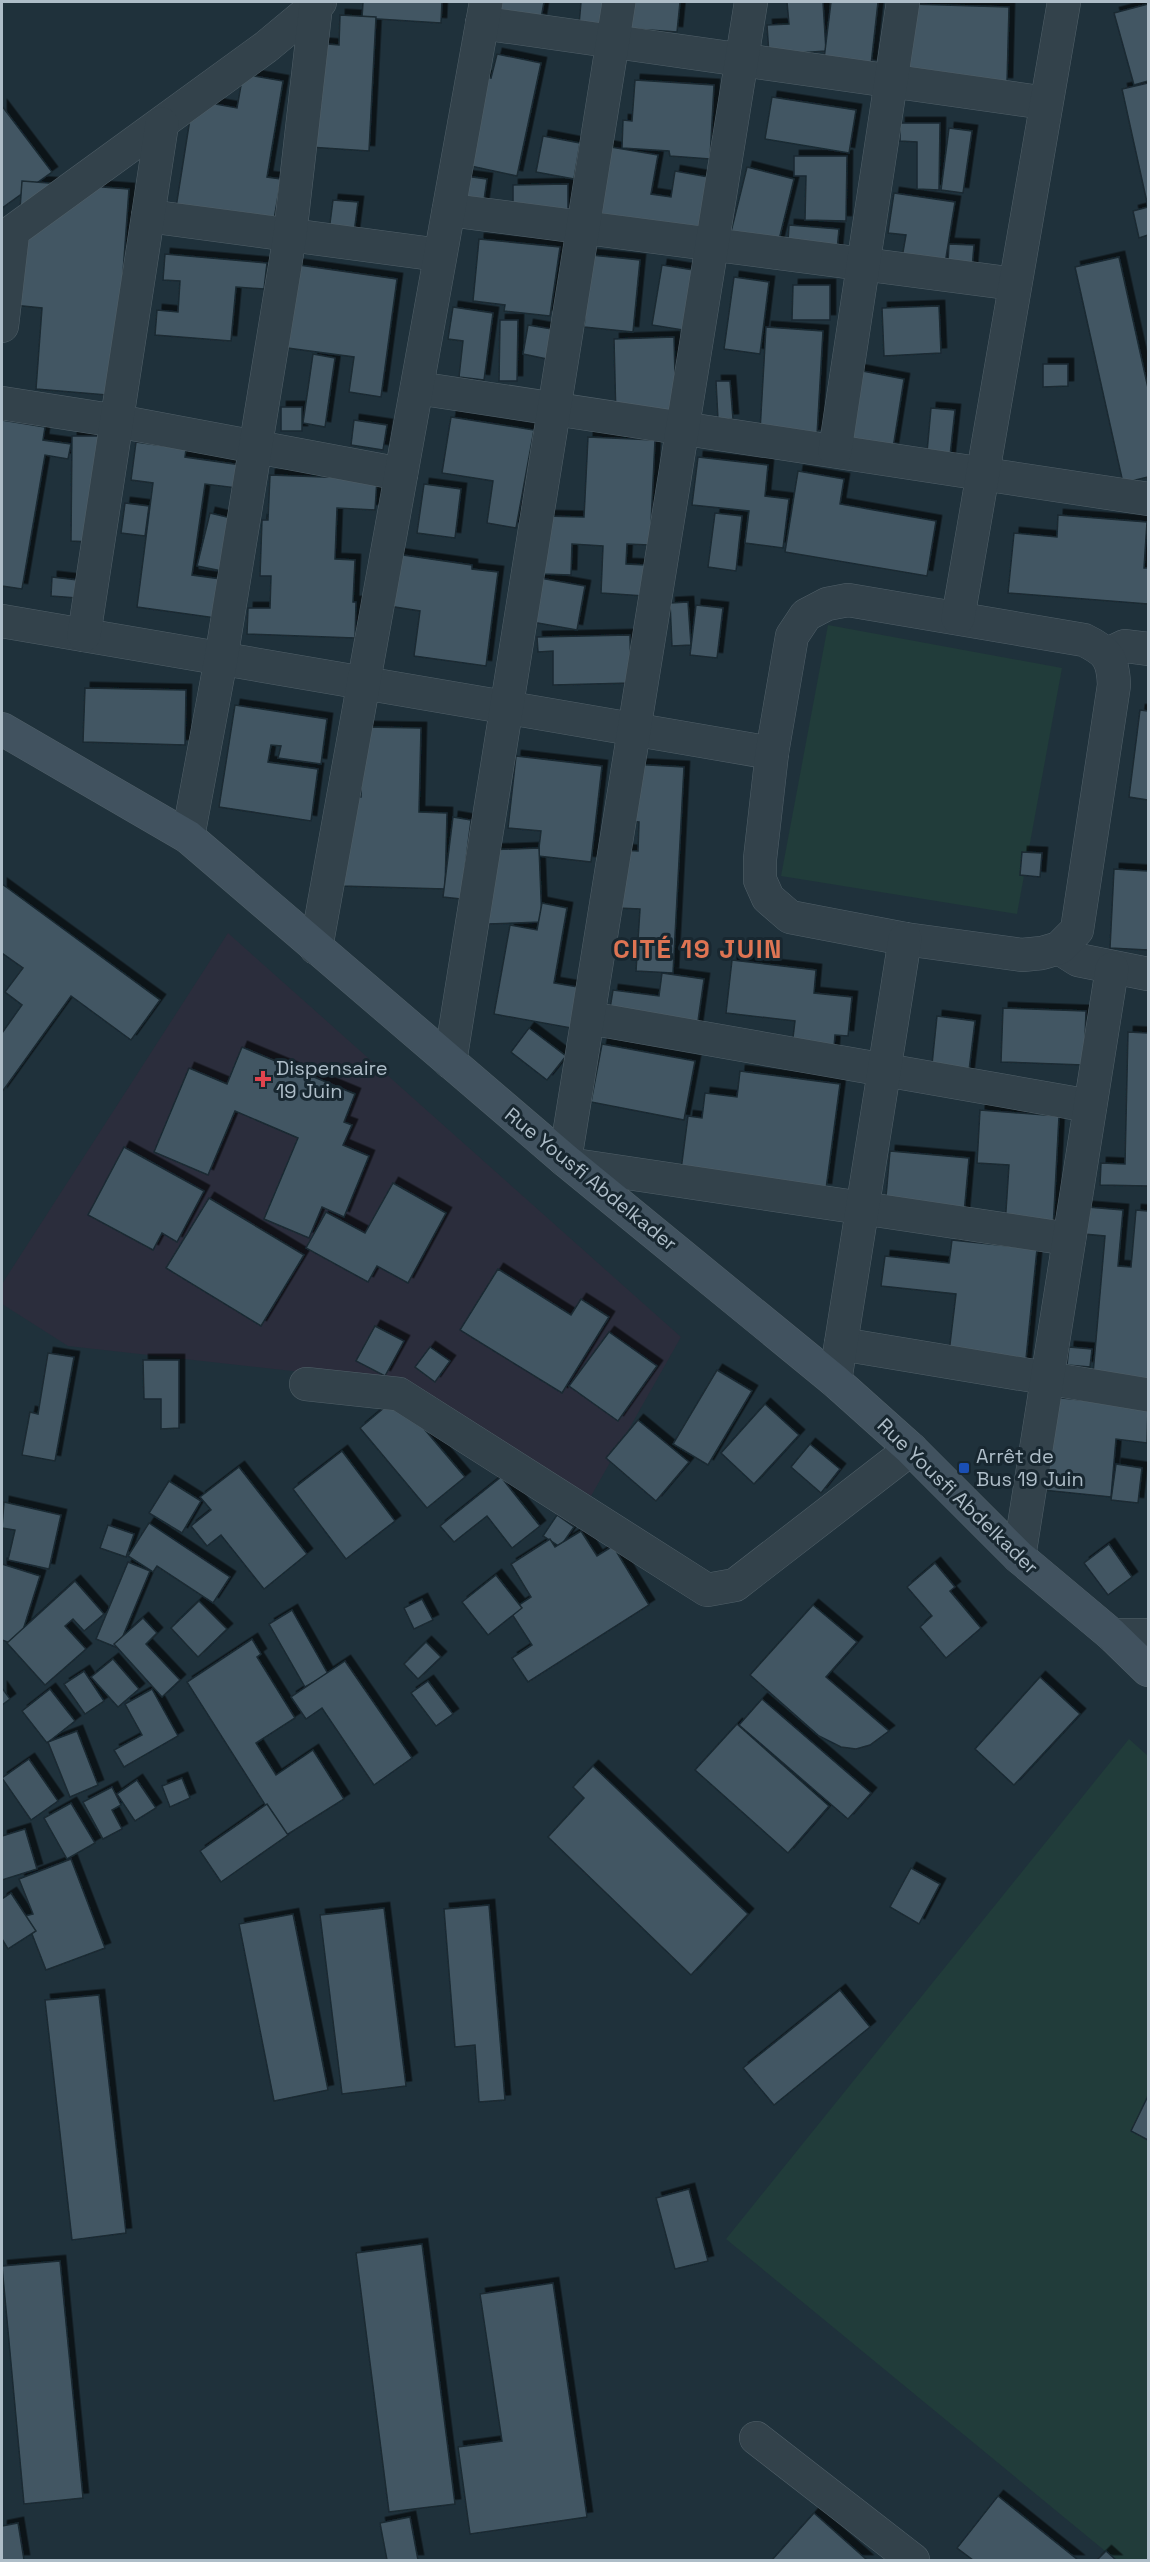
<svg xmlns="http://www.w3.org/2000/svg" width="1150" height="2562" viewBox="0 0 1150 2562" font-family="'Space Grotesk',sans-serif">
<defs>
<filter id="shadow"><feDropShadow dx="5.5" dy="-5.5" stdDeviation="0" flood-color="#0009"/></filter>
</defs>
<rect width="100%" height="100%" fill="#1f313b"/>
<polygon fill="#2b2d3c" points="228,933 681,1337 591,1496 400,1383 68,1346 2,1304 2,1284"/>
<g fill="#213c3a">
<polygon points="828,625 1062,668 1017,914 781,876"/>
<polygon points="1129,1739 1148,1756 1148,2560 1116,2560 726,2239"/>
</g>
<g fill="#425763" stroke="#1a2932" stroke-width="1.5" filter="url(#shadow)">
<polygon points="363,2 442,2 441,23 362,18"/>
<polygon points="471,2 544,2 541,19 471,6"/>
<polygon points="581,2 603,2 601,26 579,25"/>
<polygon points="623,2 680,2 677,32 621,28"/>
<polygon points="787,2 823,2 826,51 769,55 767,25 789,24"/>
<polygon points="831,2 878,2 871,65 824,59"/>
<polygon points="909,4 1009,7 1007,83 907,81"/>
<polygon points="1148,4 1148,81 1134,85 1114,13"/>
<polygon points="340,15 376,17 369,151 309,147 315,43 339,45"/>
<polygon points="497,54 541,63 517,176 457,163 476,74 491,78"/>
<polygon points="243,74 283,81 267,177 281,179 272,231 175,214 193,100 237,108"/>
<polygon points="635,80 714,85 710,159 670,156 669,151 622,148 623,120 632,121"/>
<polygon points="1148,83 1148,235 1139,238 1133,211 1148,207 1122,89"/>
<polygon points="772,97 856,110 849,153 765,139"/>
<polygon points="2,106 52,172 2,208"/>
<polygon points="900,123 940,123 939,190 917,189 917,142 900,141"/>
<polygon points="949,128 972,131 963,193 941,190"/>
<polygon points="543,136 580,143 574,179 536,172"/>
<polygon points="605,146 658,155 651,194 671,197 675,171 714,178 704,241 593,216"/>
<polygon points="794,156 847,156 846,221 805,220 806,176 794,176"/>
<polygon points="747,167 794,179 776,252 729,240"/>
<polygon points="457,175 487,179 483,207 453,203"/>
<polygon points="22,181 129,189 120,315 107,395 36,389 42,308 13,305"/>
<polygon points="568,184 568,214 513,214 513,185"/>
<polygon points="894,193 955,202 943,276 900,269 906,235 888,233"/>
<polygon points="333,200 358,202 354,233 329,231"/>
<polygon points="789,225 839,229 836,261 787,257"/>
<polygon points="479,239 560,247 550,316 504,311 505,305 473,301"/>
<polygon points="949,244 974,245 971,281 947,280"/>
<polygon points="165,254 267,263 264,289 236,287 231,341 155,335 157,310 178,312 180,281 163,280"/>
<polygon points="591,255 640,260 633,332 584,327"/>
<polygon points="1119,257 1148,388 1148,477 1123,483 1075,267"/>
<polygon points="292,264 397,279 381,397 349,392 354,357 280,347"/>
<polygon points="662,265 700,271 689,331 652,325"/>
<polygon points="734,277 769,282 760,354 724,349"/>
<polygon points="793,285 830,285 830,320 792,320"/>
<polygon points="939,306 941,353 884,356 882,308"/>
<polygon points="453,307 493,313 484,380 459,377 463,341 448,339"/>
<polygon points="500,320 518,320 517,381 499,381"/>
<polygon points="528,325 552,329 547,359 523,354"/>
<polygon points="766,327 823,331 817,435 760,431"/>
<polygon points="674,337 676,417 616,419 614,339"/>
<polygon points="313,354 335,358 325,427 303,423"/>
<polygon points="1043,364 1068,364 1068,386 1043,387"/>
<polygon points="847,368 904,379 893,448 835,438"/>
<polygon points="716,381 730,381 733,419 718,420"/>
<rect x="281" y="407" width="21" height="24"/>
<polygon points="931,408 955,410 949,465 926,463"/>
<polygon points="451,417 534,430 516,528 487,523 493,481 442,473"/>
<polygon points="2,420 45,427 43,440 71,444 68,459 45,455 22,589 2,586"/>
<polygon points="354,420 387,425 383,450 351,445"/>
<polygon points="72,436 101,436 91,542 71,541"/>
<polygon points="588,437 655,440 650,545 627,544 626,564 646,565 644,596 601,593 603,546 572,544 571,575 541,574 544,516 584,517"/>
<polygon points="136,442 186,449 185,457 241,465 237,488 205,484 192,575 221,579 216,618 137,607 153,483 131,480"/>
<polygon points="698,457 768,465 765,496 789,499 783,548 745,543 749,511 692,505"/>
<polygon points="798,471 844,479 840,504 936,521 927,576 785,552"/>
<polygon points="270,475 377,479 375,510 337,508 335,559 355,560 353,602 356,602 355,638 247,634 248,608 270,608 271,576 260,576 262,520 268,520"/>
<polygon points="424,484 461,489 455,538 417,533"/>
<polygon points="125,503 149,506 145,536 121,533"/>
<polygon points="210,513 231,518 222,571 197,566"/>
<polygon points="715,513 742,516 736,571 708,567"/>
<polygon points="1058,515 1147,522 1144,568 1148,568 1148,604 1008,593 1014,533 1057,537"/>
<polygon points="389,553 472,565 472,569 498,572 486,666 414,656 420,611 382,605"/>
<polygon points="52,577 78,580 77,598 51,596"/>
<polygon points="540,578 585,586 577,630 532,622"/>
<polygon points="688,602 691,645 672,646 670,603"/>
<polygon points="696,605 723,608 717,658 690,655"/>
<polygon points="630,635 631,683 553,685 553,651 538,652 537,637"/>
<polygon points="85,688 186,690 185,745 83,742"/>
<polygon points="235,705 327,719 321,764 278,758 281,746 271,745 268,762 318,769 311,821 219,807"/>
<polygon points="1140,710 1148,711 1148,800 1129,797"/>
<polygon points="363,727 421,728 419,812 447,813 445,889 341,886 343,797 361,797"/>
<polygon points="516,756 602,766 591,862 538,856 541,831 508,828"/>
<polygon points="631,764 684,767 673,973 636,971 640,909 617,908 620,850 638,851 639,822 627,821"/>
<polygon points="453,817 471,820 461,899 443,897"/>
<polygon points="539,848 542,922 488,924 484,850"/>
<polygon points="1022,852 1042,853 1040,877 1020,875"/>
<polygon points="1114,869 1148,871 1148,950 1110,948"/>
<polygon points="2,884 160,1000 131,1040 71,996 2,1092 2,1033 22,1005 5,992 23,968 2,953"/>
<polygon points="542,903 567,908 554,983 578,987 571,1028 494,1014 510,925 537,930"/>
<polygon points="732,960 816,970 814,993 852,997 848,1036 835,1035 833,1059 791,1054 795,1021 726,1013"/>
<polygon points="662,973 704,979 697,1028 609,1015 613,990 659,996"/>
<polygon points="1003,1008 1086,1011 1084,1065 1001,1062"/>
<polygon points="937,1016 975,1021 968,1079 931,1074"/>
<polygon points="529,1028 566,1056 547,1080 511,1052"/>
<polygon points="1128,1032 1148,1033 1148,1186 1100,1185 1101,1163 1125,1164"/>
<polygon points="602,1044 695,1061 684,1120 591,1102"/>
<polygon points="242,1047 355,1094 344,1122 352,1125 343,1145 369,1156 344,1217 322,1207 309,1238 264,1219 298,1138 235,1111 208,1175 154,1152 189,1068 227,1084"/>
<polygon points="740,1071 840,1084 826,1189 681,1170 688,1116 702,1118 705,1093 737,1097"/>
<polygon points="980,1110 1059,1116 1053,1229 1005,1226 1009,1165 977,1163"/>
<polygon points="124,1147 204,1191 177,1242 162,1233 153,1250 88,1215"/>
<polygon points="890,1151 969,1158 964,1214 885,1208"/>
<polygon points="393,1183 446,1213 408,1283 377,1266 368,1282 306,1248 326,1212 365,1233"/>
<polygon points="209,1198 304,1255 261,1326 166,1268"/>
<polygon points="1087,1207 1123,1210 1118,1266 1131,1267 1136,1210 1148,1211 1148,1379 1093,1374 1105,1236 1084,1234"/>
<polygon points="952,1240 1037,1249 1025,1369 948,1361 956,1294 881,1286 885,1256 949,1263"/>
<polygon points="498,1269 571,1315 581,1299 609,1317 562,1393 460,1330"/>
<polygon points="375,1326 404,1341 385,1376 356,1361"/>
<polygon points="609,1332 657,1366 618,1421 569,1386"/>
<polygon points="430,1347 450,1361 435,1382 415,1367"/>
<polygon points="1069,1347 1092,1349 1090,1367 1067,1365"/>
<polygon points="48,1353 74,1357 55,1461 22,1455 30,1412 38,1414"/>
<polygon points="143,1360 179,1360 179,1428 161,1429 161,1399 144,1399"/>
<polygon points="717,1370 752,1391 708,1465 673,1444"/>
<polygon points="1043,1396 1148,1407 1147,1443 1116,1439 1111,1497 1033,1489"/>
<polygon points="397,1397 465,1477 427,1508 360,1428"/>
<polygon points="765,1404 799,1435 754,1484 721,1453"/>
<polygon points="638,1420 689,1462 656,1501 606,1458"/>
<polygon points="810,1444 840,1469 821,1493 791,1467"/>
<polygon points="342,1451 395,1521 346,1559 293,1489"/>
<polygon points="1116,1464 1142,1468 1138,1503 1111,1500"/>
<polygon points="239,1467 307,1554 264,1589 221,1535 207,1546 191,1526 211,1510 200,1497"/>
<polygon points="501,1477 540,1526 512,1548 487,1516 454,1542 440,1526"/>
<polygon points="169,1481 201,1501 182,1533 149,1513"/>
<polygon points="4,1502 61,1515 49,1569 8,1560 15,1530 2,1528"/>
<polygon points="557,1515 574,1527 560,1547 543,1536"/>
<polygon points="149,1523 230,1577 213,1603 157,1566 153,1572 128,1556"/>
<polygon points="108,1525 134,1534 126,1557 100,1548"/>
<polygon points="581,1531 597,1556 613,1546 649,1605 528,1682 512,1658 532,1645 510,1611 531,1597 511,1564 550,1539 555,1547"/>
<polygon points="1109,1544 1132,1577 1108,1595 1084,1563"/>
<polygon points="128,1562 150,1571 118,1648 96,1639"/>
<polygon points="935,1563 955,1587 950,1591 981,1628 946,1658 920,1627 932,1616 907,1587"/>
<polygon points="2,1564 40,1576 18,1646 2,1640"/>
<polygon points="496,1575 522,1608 488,1635 462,1602"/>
<polygon points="75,1581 104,1614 84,1631 73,1619 65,1626 86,1649 45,1685 7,1643"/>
<polygon points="422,1599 433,1620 414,1629 404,1608"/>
<polygon points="199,1601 227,1629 198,1657 171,1628"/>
<polygon points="813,1605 857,1642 826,1677 889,1731 870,1745 856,1749 841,1747 819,1736 750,1675"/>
<polygon points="292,1610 328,1674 305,1687 269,1624"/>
<polygon points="143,1618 157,1633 146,1644 180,1680 162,1697 114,1644"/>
<polygon points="252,1639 261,1654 257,1657 295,1718 256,1743 276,1775 313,1750 344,1799 285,1836 187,1682"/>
<polygon points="426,1642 441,1657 418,1679 404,1664"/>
<polygon points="113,1659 139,1689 118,1707 91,1677"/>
<polygon points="345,1661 412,1758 374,1785 322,1708 306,1719 291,1697"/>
<polygon points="84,1671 104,1701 85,1714 64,1684"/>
<polygon points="1040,1677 1080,1714 1014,1785 975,1749"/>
<polygon points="428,1681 453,1714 436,1726 411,1693"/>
<polygon points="2,1688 10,1699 2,1705"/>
<polygon points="50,1689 75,1721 47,1743 22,1711"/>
<polygon points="152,1689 178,1736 124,1767 114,1750 142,1735 125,1704"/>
<polygon points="762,1699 871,1793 848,1819 739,1725"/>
<polygon points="737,1724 829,1806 788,1853 695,1770"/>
<polygon points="77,1731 98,1785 70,1797 48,1742"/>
<polygon points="29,1759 58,1801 31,1820 2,1778"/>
<polygon points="593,1766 748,1914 691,1975 548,1837 584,1798 573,1787"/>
<polygon points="182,1778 190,1798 170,1807 162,1786"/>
<polygon points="137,1780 156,1808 135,1821 117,1794"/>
<polygon points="112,1787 121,1805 112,1810 122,1829 103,1839 83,1802"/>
<polygon points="71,1803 95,1843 67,1859 44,1818"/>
<polygon points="267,1804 288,1835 221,1882 200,1851"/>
<polygon points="25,1829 37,1869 2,1880 2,1836"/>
<polygon points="71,1859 105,1948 46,1970 25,1916 33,1914 19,1879"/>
<polygon points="911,1868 940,1884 919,1924 890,1907"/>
<polygon points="11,1893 36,1931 8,1949 2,1939 2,1899"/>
<polygon points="489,1905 505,2100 479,2102 475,2045 455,2047 444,1909"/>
<polygon points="384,1908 406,2086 342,2094 320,1915"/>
<polygon points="293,1914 328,2090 274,2101 239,1924"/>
<polygon points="840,1990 870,2027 774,2105 743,2068"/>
<polygon points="99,1995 126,2233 72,2240 45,2000"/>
<polygon points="1148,2096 1148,2140 1131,2131"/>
<polygon points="689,2189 708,2261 675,2269 656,2198"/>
<polygon points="422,2244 455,2504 389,2512 356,2253"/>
<polygon points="60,2261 83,2498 24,2504 2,2266"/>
<polygon points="553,2283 587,2517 470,2534 458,2447 502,2441 480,2294"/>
<polygon points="998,2496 1078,2560 973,2560 957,2548"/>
<polygon points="814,2513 867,2560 772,2560"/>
<polygon points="410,2517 418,2560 387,2560 380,2523"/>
<polygon points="18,2523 24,2560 2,2560 2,2526"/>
<polygon points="1106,2551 1116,2560 1097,2560"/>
</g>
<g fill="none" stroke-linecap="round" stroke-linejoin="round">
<defs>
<g id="minor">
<polyline points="482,23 1046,103"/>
<polyline points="449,210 1015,284"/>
<polyline points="148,216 440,255"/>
<polyline points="2,326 13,231 266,47 320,2"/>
<polyline points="417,388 1148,499"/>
<polyline points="2,403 117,421 401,474"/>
<polyline points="835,451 903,2"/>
<polyline points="2,621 772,753"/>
<polyline points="84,635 162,124"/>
<polyline points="1108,654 1125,646 1148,649"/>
<polyline points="188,837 221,659 290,235 316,5"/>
<polyline points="316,948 486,2"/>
<polyline points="1059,948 1078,960 1148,974"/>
<polyline points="589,1018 1090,1106"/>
<polyline points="450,1062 619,2"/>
<polyline points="565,1160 751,2"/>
<polyline points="574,1165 1069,1239"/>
<polyline points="841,1344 1148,1395"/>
<polyline points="306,1384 399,1394 707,1590 735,1585 911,1449"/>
<polyline points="1019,1557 1112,969"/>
<polyline points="1112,1635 1148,1635"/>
<polyline points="756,2438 913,2560"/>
</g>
<g id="tertiary">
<path d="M 848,600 L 1084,640 C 1107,651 1113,658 1114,685 L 1077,930 L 1059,948 L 1042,953 L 1022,955 L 905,939 L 790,917 L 768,898 L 760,880 L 760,859 L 772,753 L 792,636 L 806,615 L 827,604 Z"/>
<polyline points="958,618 1064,2"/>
<polyline points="835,1381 905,939"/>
</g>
<polyline id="secondary" points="2,729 188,837 565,1160 835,1381 911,1449 1019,1557 1112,1635 1148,1670"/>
</defs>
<use href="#minor" stroke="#516069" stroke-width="34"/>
<use href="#tertiary" stroke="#516069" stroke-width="34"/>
<use href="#secondary" stroke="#516069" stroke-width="34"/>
<use href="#minor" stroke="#33424b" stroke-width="33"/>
<use href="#tertiary" stroke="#33424b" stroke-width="33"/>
<use href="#secondary" stroke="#41525f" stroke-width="33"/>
</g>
<path fill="#e0444e" stroke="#182730" stroke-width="2" d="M260 1070h6v6h6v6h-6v6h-6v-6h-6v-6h6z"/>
<rect fill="#1a4fb4" stroke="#182730" stroke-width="2" x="958" y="1462" width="12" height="12" rx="3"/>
<g text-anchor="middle" stroke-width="6" stroke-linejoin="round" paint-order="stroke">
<g font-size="20" fill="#aebdc8" stroke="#182730" text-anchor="start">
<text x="276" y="1075">Dispensaire<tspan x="276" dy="23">19 Juin</tspan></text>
<text x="976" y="1463">Arrêt de<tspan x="976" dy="23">Bus 19 Juin</tspan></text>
</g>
<g font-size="20" fill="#aebdc8" stroke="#182730">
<text transform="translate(591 1179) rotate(39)" y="7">Rue Yousfi Abdelkader</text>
<text transform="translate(958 1496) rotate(44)" y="7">Rue Yousfi Abdelkader</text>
</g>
<g font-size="26" font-weight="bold" letter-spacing="1.5" fill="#de7453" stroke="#182730">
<text x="698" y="958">CITÉ 19 JUIN</text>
</g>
</g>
<rect width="1150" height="2562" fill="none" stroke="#aebdc8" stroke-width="6"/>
</svg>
